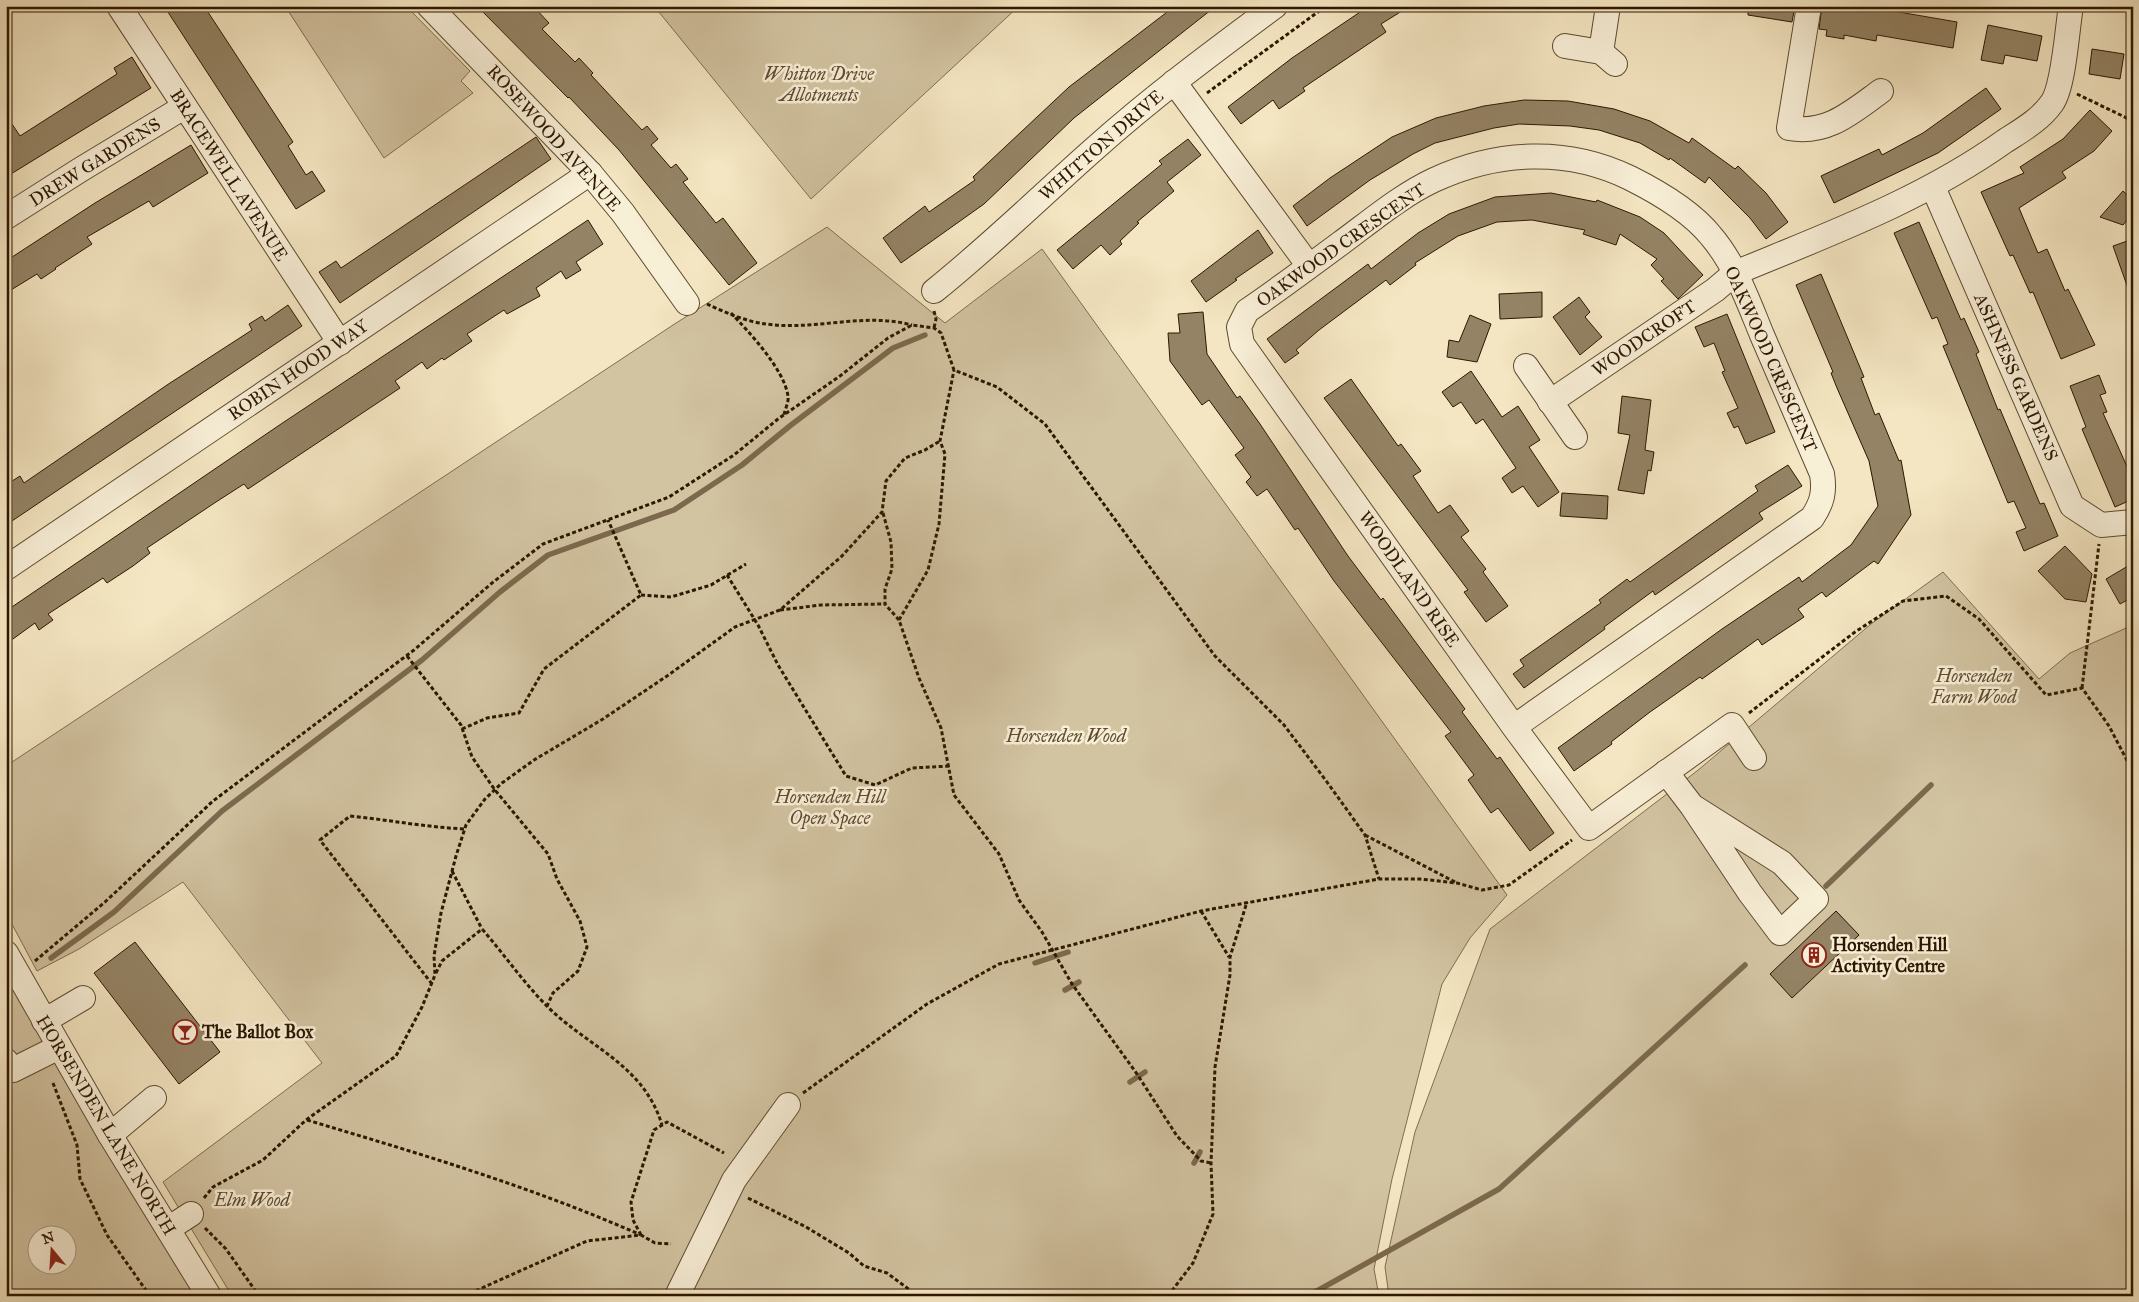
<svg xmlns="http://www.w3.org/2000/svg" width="2139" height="1302" viewBox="0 0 2139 1302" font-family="'IM FELL Great Primer',serif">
<rect width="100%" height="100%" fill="#f4e6c2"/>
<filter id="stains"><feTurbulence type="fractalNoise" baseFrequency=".004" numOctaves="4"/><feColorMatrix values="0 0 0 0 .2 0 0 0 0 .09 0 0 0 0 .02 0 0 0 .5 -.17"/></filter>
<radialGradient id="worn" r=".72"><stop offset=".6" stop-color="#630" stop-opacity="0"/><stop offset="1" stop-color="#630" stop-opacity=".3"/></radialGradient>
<g fill="#d2c3a1" stroke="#806d50" fill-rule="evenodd">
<polygon points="285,6 406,6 470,71 461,81 473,93 384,158"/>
<polygon points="654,6 1019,6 811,199"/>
<polygon points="827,227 945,323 1042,249 1507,895 1470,938 1442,984 1392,1179 1374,1269 1379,1296 232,1296 163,1182 322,1063 183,882 79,949 37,971 6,913 6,766 673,325"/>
<polygon points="1943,572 2039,679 2070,653 2133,625 2133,1296 1389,1296 1385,1267 1415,1132 1490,929 1697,771 1871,624"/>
<path d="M 6,977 L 200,1296 L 6,1296 ZM 38,1234 L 68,1234 L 68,1264 L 38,1264 Z"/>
</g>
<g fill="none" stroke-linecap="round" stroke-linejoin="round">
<g stroke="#7c694d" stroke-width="5.5">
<polyline points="2131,774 2133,778"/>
<polyline points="1826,886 1931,785"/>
<polyline points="51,958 114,912 222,811 422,660 500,592 548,555 674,510 742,465 791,425 893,348 925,335"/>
<polyline points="1035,963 1068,952"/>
<polyline points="1065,990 1079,982"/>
<polyline points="1130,1082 1145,1072"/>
<polyline points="1194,1163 1200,1152"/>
<polyline points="1308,1296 1499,1189 1745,965"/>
</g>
</g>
<g fill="#948365" stroke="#2d1700">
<polygon points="164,6 204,6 293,142 288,146 306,175 312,171 325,191 296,209"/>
<polygon points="477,6 533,6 549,23 542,29 575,62 579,58 593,73 591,75 642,130 647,126 658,139 651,145 671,168 676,164 688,179 683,182 716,223 723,218 757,263 729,285 619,150 569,97 568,98"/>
<polygon points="1175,6 1216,6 1074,118 984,204 901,263 883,238 925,206 929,212 975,180 973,177 1069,87"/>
<polygon points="1369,6 1410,6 1381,24 1386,32 1303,88 1305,91 1279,109 1273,100 1241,124 1228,107 1292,58"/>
<polygon points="1748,6 1795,6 1792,22 1748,15"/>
<polygon points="1822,6 1864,6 1957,22 1953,48 1877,35 1876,41 1844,35 1844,39 1826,36 1827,30 1819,29"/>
<polygon points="1988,25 2042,36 2037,61 2005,55 2003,64 1981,60"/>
<polygon points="2092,49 2124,54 2120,79 2089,74"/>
<polygon points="132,57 151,88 6,177 6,115 20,136 117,74 114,68"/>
<polygon points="1986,88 2001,109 1938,153 1834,203 1821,176 1879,149 1882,155 1923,133"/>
<polygon points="1524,100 1568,101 1614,109 1650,121 1689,143 1692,138 1735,169 1738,166 1766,193 1788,222 1766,239 1750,218 1709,177 1705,183 1670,158 1669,160 1640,143 1599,130 1570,126 1519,124 1494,128 1435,143 1413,154 1370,180 1307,226 1293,206 1330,178 1392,137 1436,118 1484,106"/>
<polygon points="2090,110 2112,131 2094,151 2062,172 2066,178 2019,208 2038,253 2047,249 2065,291 2068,289 2095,345 2061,359 2033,292 2030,293 2013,255 2010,256 1981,192 2024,173 2020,167 2063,139"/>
<polygon points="536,137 551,159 340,303 319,272 336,261 341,268"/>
<polygon points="1188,139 1201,155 1167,182 1174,191 1137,222 1139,223 1120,241 1122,244 1110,255 1101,245 1073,269 1057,250 1162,164 1159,161"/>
<polygon points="191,145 208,173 153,207 149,201 87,237 92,244 55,268 56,269 41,279 37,274 6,293 6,261 95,203"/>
<polygon points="2123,191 2133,200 2133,213 2123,225 2100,217"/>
<polygon points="1551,193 1596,202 1597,200 1640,217 1664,233 1703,275 1678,299 1661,281 1664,279 1651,265 1657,259 1620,234 1616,245 1583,234 1585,230 1532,220 1497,222 1458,236 1415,263 1416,265 1390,285 1386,280 1319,330 1296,350 1299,353 1285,363 1267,339 1368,264 1371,269 1418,233 1449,214 1495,197"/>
<polygon points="588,220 603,244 576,262 581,270 566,279 561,271 536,288 540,296 507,314 504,310 467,334 472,341 444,360 442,358 427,369 422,362 395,381 400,388 248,489 244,484 216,502 147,548 150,553 133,566 107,583 103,578 48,614 53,620 39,630 35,623 6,644 6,611 281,424"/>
<polygon points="1919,222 1961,320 1964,318 1979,352 1976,354 1998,410 2000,409 2040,504 2044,503 2058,536 2024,551 2016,532 2026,528 2014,501 2008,503 1943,346 1948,344 1937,317 1932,319 1894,233"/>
<polygon points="1258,230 1273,253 1235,279 1237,280 1206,302 1191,281"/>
<polygon points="2133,239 2133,294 2130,294 2113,246"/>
<polygon points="1821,274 1864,377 1861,378 1875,415 1879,413 1899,461 1901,460 1911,515 1878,564 1874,561 1826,597 1822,592 1798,609 1804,617 1762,645 1758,639 1702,679 1700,677 1650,712 1611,742 1612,744 1574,771 1558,748 1722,629 1799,577 1802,582 1851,545 1878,506 1869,461 1837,388 1831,373 1833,372 1796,285"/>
<polygon points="1542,292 1542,317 1500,319 1499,294"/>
<polygon points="1579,297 1590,312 1585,317 1602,337 1580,355 1553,317"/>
<polygon points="288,305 302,326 6,525 6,485 20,476 24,483 167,385 252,330 249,324 262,316 265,321"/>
<polygon points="1203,312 1207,354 1237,398 1240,396 1260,424 1348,556 1381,600 1383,598 1465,709 1462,712 1497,759 1500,757 1554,833 1530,851 1498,808 1491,813 1468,780 1474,775 1445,736 1451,732 1334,581 1298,528 1295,530 1267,489 1257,496 1246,482 1251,477 1235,455 1244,448 1209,400 1202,405 1170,361 1168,333 1180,333 1178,314"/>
<polygon points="1727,314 1775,432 1746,444 1738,426 1734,428 1727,413 1738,408 1722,372 1725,371 1714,343 1704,347 1695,327"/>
<polygon points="1470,315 1491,324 1477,362 1447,357 1449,340 1459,342"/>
<polygon points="1471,371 1502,417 1518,406 1540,440 1529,447 1559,492 1538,507 1523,486 1512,493 1502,478 1516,468 1483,419 1476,424 1461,402 1453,407 1442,392"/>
<polygon points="2099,375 2106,393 2100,395 2107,412 2103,413 2133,480 2133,499 2115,507 2082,429 2086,427 2070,386"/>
<polygon points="1351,379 1398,446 1401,444 1421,471 1413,476 1438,513 1450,505 1469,531 1461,537 1486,569 1483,572 1508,606 1486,622 1464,592 1468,590 1324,398"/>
<polygon points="1622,396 1651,400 1645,450 1654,452 1651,471 1648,470 1644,494 1618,490 1630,435 1618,433"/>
<polygon points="1788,465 1802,486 1759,513 1763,519 1655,595 1653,591 1604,627 1605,629 1524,688 1513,674 1524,666 1520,660 1601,603 1599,600 1627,579 1630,582 1758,491 1755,486"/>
<polygon points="1562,493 1608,496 1607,519 1560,516"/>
<polygon points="2065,546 2092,574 2086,602 2065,599 2038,571"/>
<polygon points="2133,563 2133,597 2120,604 2106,579"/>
<polygon points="1836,911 1859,935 1792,998 1770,974"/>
<polygon points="135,942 220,1052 179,1084 94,973"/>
</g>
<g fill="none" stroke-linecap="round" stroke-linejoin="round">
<defs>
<g id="minor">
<polyline points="119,6 340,343"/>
<polyline points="429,6 590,173 623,213 687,303"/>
<path d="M 1809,6 L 1789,128 C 1827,135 1852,112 1881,91"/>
<polyline points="1565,46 1601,52 1615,64"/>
<polyline points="1601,52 1608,6"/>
<polyline points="1174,82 1309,266"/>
<polyline points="1933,187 2072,506 2101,525 2133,522"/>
<polyline points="6,217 80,170 184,107"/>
<path d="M 934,291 C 989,247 1040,197 1093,150 C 1151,98 1213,52 1275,6"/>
<polyline points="1526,366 1575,437"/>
<path d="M 1550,402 L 1715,290 L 1735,273 C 1829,234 1922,200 2005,141 C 2022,130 2040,120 2052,103 C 2064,86 2067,29 2071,6"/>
<polyline points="6,568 590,173"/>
<path d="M 1514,727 L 1812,518 C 1822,503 1825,492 1822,474 C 1802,428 1782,381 1762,335 C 1748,301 1735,264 1711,236 C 1691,211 1658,192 1630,178 C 1567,147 1496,151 1434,180 C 1400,196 1371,221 1341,243 C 1310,266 1279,289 1247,311 L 1239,327 L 1242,344 L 1514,727 L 1589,828 L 1732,725 L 1754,758"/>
<polyline points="1666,772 1692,806 1782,863 1816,899 1780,933 1750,893 1692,806"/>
<polyline points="6,953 110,1135 209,1296"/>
<polyline points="44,1021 83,998"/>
<polyline points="6,1061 13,1070 59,1047"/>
<polyline points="110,1135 154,1098"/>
<polyline points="168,1229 191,1214"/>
<polyline points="677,1296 734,1180 788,1105"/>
</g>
</defs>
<use href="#minor" stroke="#5f4b30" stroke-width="26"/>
<g stroke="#2d1700" stroke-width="3" stroke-dasharray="4 2.5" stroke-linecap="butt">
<polyline points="1207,93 1326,6"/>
<polyline points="2077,94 2133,121"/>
<path d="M 707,304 C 724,312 747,322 766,324 C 815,331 863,312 912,325"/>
<polyline points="934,311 936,319 934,328"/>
<path d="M 731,313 C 749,332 784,369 788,396 C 789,402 785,409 784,415"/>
<polyline points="883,513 891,542 892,569 885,589 885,604 899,620 919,678 941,728 954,795 999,854 1019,900 1042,932 1072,984 1137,1074 1177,1136 1201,1161 1211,1163"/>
<polyline points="727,575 758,625 778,665 846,776 875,785 912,768 950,766"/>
<polyline points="641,595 671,597 711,585 746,564"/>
<polyline points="780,610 821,605 885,604"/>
<polyline points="899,620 928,570 939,524 945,454 940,441 954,370"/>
<polyline points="407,656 461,725 472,757 495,790 548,854 557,879 580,921 587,947 578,971 553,993 547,1006"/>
<polyline points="2082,688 2099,544"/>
<polyline points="1749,713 1855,632 1903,601 1946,596 1979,619 2046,695 2082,688 2109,726 2133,772"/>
<polyline points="462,729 487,718 519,713 544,669 641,595 608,520"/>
<polyline points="1365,835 1455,882"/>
<polyline points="452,871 482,929"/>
<polyline points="1201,911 1229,957"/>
<polyline points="35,961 105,902 213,801 414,650 492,583 543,544 669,497 734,455 778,419 840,376 888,338 912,325 934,328 941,333 954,370 997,387 1045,424 1215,656 1284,725 1327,782 1365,835 1379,879"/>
<path d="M 436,973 L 442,961 L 482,929 C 503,953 521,979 543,1002 C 584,1046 643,1062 662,1125"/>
<path d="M 432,984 L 320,840 L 350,816 C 389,820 425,827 464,829"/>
<polyline points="53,1083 77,1145 80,1179 107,1235 150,1296"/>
<polyline points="803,1093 927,1004 999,964 1201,911 1379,879 1420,879 1457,883 1482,890 1509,885 1572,840"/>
<path d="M 307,1120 C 421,1154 532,1187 641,1235"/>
<polyline points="204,1198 213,1187 263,1160 306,1120 396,1056 422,1007 435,975 434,956 441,913 456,856 466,825 485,799 502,783 534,760 603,719 667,676 735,627 780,610 842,556 882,512 886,481 905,458 925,450 940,441"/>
<polyline points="748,1198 806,1227 849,1253 864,1266 887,1273 918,1296"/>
<polyline points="205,1228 226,1249 259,1296"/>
<polyline points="641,1235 633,1220 631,1202 654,1130 667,1122 724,1153"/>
<polyline points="464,1296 587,1241 641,1235 655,1243 671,1244"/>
<polyline points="1168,1296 1193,1263 1213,1214 1211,1163 1215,1067 1230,975 1230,957 1247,902"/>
</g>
<use href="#minor" stroke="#f8efd7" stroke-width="24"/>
</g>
<defs>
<symbol id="building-ring" viewBox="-11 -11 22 22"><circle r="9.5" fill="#f8efd7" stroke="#8f2418" stroke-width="1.5"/><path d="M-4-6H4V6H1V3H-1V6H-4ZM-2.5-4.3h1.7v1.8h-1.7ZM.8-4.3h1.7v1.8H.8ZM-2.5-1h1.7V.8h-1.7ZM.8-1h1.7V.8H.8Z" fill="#8f2418"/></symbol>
<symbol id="bar-ring" viewBox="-11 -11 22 22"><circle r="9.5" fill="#f8efd7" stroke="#8f2418" stroke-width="1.5"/><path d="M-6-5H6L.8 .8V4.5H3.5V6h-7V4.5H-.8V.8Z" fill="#8f2418"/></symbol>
</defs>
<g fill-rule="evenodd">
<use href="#building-ring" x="1800" y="941" width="28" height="28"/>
<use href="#bar-ring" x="171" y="1018" width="28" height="28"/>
</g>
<g text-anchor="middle" stroke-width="5" stroke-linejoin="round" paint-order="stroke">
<g font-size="18" font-style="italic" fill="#5f4b30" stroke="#f8efd7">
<text x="819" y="80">Whitton Drive<tspan x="819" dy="21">Allotments</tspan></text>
<text x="1974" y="682">Horsenden<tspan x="1974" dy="21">Farm Wood</tspan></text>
<text x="1066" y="742">Horsenden Wood</text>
<text x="830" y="803">Horsenden Hill<tspan x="830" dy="21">Open Space</tspan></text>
<text x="252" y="1206">Elm Wood</text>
</g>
<g font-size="18" fill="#2d1700" stroke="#f8efd7">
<text transform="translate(554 138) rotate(48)" y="6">ROSEWOOD AVENUE</text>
<text transform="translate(1101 145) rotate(-41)" y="6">WHITTON DRIVE</text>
<text transform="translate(95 162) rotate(-32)" y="6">DREW GARDENS</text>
<text transform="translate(229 175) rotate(57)" y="6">BRACEWELL AVENUE</text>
<text transform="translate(1341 245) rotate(-35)" y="6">OAKWOOD CRESCENT</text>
<text transform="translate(1644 338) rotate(-34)" y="6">WOODCROFT</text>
<text transform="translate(1771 359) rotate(66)" y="6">OAKWOOD CRESCENT</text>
<text transform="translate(298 370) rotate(-34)" y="6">ROBIN HOOD WAY</text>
<text transform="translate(2016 377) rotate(66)" y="6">ASHNESS GARDENS</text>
<text transform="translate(1409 579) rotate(55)" y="6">WOODLAND RISE</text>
<text transform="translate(106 1125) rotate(59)" y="6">HORSENDEN LANE NORTH</text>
</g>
<g font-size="18" font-weight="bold" fill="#2d1700" stroke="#f8efd7" text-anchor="start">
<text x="1832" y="951">Horsenden Hill<tspan x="1832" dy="21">Activity Centre</tspan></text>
<text x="202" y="1038">The Ballot Box</text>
</g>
</g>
<rect width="2139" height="1302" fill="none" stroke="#f4e6c2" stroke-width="25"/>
<rect x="8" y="8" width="2124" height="1287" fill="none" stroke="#2d1700" stroke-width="2.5"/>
<rect x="12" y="12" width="2114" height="1277" fill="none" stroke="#2d1700"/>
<g transform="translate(52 1250) rotate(342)"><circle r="24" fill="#f8efd7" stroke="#a79981"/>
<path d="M0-4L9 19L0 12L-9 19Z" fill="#8f2418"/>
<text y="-8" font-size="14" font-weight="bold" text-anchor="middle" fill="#2d1700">N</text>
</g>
<rect width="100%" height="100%" filter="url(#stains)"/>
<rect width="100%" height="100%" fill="url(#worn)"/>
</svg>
